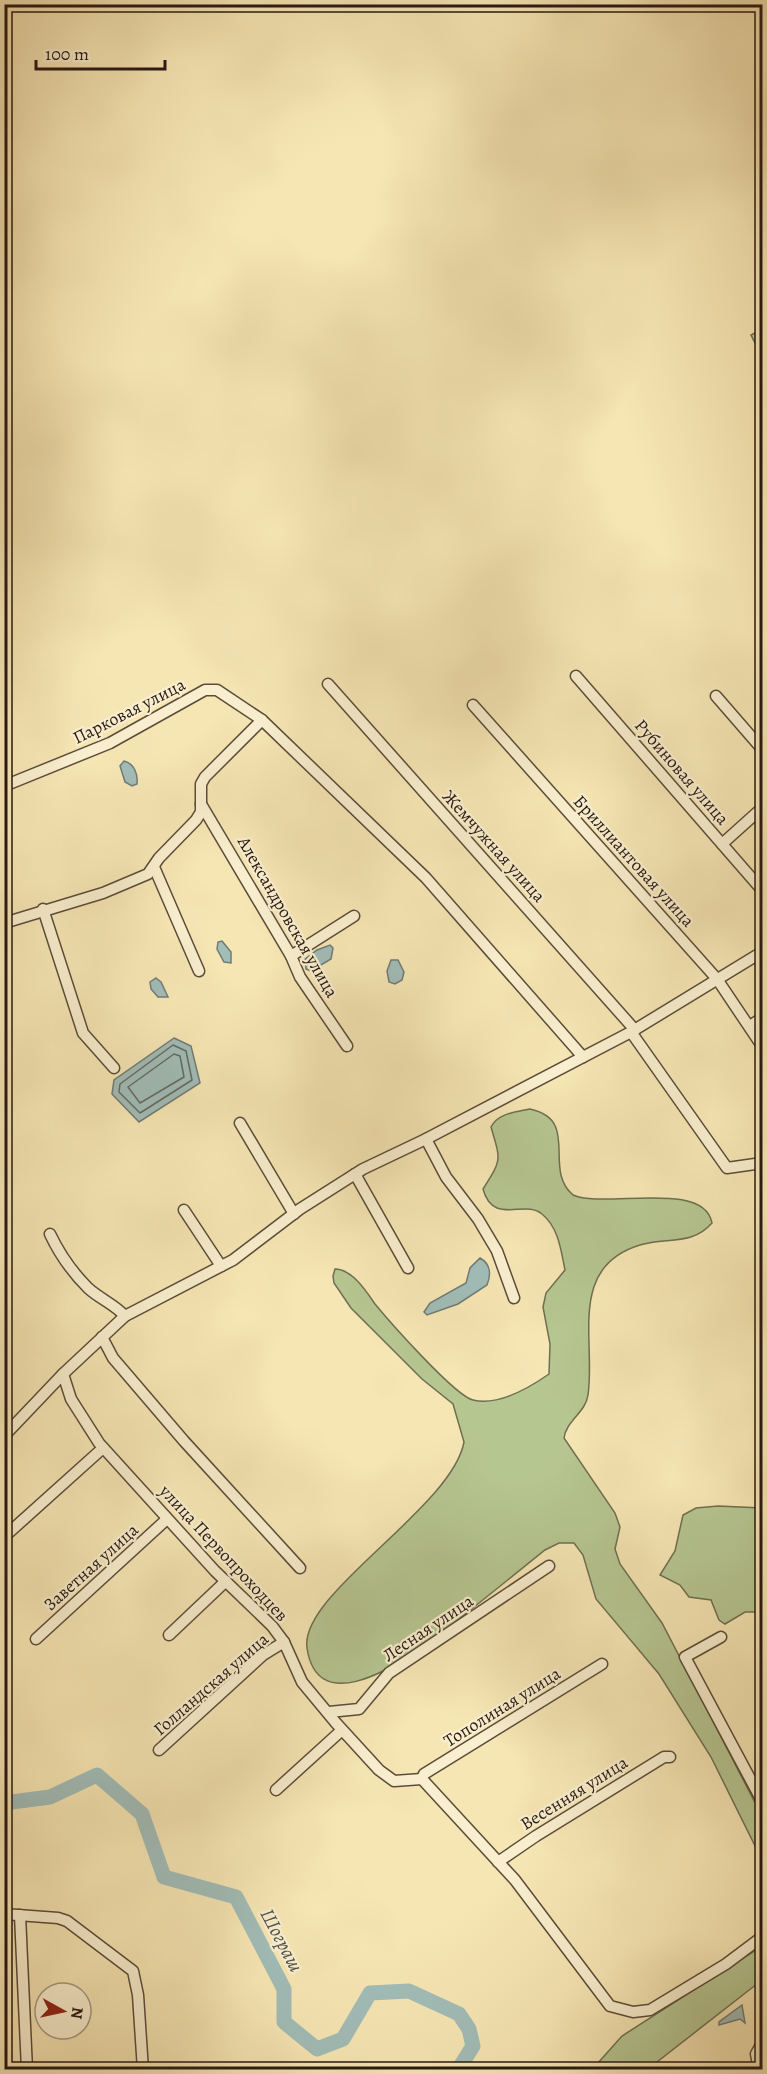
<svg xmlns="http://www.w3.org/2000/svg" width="767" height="2074" viewBox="0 0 767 2074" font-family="Alegreya,serif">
<rect width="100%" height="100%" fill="#f6e6b4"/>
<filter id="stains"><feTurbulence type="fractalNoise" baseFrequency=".00333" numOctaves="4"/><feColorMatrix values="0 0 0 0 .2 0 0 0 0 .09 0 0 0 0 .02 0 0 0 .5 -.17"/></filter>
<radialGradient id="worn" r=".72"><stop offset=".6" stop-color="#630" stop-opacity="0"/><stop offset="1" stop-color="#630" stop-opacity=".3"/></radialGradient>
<g fill="#b6c691" stroke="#6e6f52" stroke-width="1.5">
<polygon points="762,329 762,351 758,349 751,335"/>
<path d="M 530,1109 C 581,1120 542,1169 573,1195 C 603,1209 704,1179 712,1223 C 692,1246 667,1237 640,1245 C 567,1267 596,1341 588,1395 C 586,1412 566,1421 564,1438 L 615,1513 L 620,1527 L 615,1549 L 620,1564 L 662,1623 L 762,1816 L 762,1860 L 711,1757 L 659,1674 L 596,1599 L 583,1555 L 574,1543 L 559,1543 L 545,1550 L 423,1648 C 389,1670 317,1715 307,1648 C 299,1594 452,1508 464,1442 L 453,1404 L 422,1379 L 351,1308 L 334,1283 L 333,1276 L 335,1269 C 352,1269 366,1291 375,1304 C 389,1321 455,1396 473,1400 C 498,1406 529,1388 549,1374 L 550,1344 L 543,1307 L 546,1293 L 565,1270 C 561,1251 559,1228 542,1214 C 525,1199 493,1226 483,1189 C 502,1159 501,1161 491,1127 C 498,1113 516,1112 530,1109 Z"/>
<polygon points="718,1506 762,1508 762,1615 760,1612 745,1612 725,1624 719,1620 711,1600 689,1597 680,1585 660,1575 675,1551 683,1515 696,1508"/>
<polygon points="762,1946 762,1980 648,2069 582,2069 597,2064 622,2036"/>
</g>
<g fill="#a1bdb8" stroke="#707b76" stroke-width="1.5">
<path d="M 124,761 C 135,764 138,775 137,784 L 132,786 L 125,782 L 120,766 Z"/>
<polygon points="222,941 231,952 231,963 224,962 217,949 218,942"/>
<polygon points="330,945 333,948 331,959 311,971 306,969 305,959 317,950"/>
<polygon points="391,960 398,960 404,972 402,980 395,984 389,982 387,971"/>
<polygon points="156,978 161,982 168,997 158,997 151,989 150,982"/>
<polygon points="174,1038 191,1046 200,1083 139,1122 112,1094 114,1080"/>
<path d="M 480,1258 C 491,1264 491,1275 487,1285 L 458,1304 L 427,1315 L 424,1312 L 430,1303 L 466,1283 L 470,1268 Z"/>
<polygon points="742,2005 745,2023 740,2019 719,2025 719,2022"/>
</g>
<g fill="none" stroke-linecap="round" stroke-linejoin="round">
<g stroke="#646a65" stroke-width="1.5">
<polygon points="173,1045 186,1051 192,1080 140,1113 119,1092 120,1084"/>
<polygon points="174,1054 180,1056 184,1077 140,1103 128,1087"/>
</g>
<polyline stroke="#a1bdb8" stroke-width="15" points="4,1803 50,1797 97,1775 142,1814 164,1877 236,1897 284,1989 284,2022 317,2049 343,2039 370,1993 409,1991 459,2014 469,2029 473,2046 458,2070"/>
<defs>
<g id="street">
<polyline points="576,676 762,890"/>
<polyline points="328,684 635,1030"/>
<polyline points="716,696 762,749"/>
<polyline points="473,705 717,979 762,1046"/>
<polyline points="4,786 110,743 205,690 217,690 262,720 426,878 583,1057"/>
<polyline points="201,804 291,956 300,977 347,1046"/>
<polyline points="722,844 762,808"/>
<polyline points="154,867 199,971"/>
<polyline points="43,909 83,1033 114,1068"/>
<polyline points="4,923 103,893 148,874 159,858 196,820 201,812 201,784 205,777 262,720"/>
<polyline points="291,956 354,916"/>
<polyline points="750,1026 762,1018"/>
<polyline points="631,1032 727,1168 762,1163"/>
<polyline points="240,1123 294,1214"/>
<polyline points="426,1139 446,1177 478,1219 497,1251 514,1298"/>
<polyline points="355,1174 408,1268"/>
<polyline points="184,1210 221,1266"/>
<path d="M 50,1234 C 59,1253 73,1273 88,1288 C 100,1299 114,1304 125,1316"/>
<polyline points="102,1337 113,1358 184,1441 300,1568"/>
<polyline points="63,1374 71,1399 99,1443 215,1571 272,1626 284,1642 302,1682 336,1723 379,1770 394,1781 422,1779 515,1880 610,2006 633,2012 650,2010 726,1964 762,1937"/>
<polyline points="4,1436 63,1374 125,1316 233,1260 300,1209 363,1169 426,1139 631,1032 762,952"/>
<polyline points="4,1537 103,1448"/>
<polyline points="169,1635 226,1581"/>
<polyline points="721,1637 685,1657 762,1801"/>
<polyline points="36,1639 167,1519"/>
<polyline points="329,1712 359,1709 389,1673 549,1566"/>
<polyline points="159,1750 263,1655 284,1642"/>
<polyline points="422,1779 424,1774 602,1664"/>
<polyline points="276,1790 342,1730"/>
<polyline points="498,1862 536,1836 664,1757 670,1757"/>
<polyline points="4,1914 58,1918 67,1921 133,1971 138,1995 143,2070"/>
<polyline points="20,1915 27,2070"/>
<polyline points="759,2070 756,2054 762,2043"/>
</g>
</defs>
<use href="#street" stroke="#5b4c3a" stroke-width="13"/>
<use href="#street" stroke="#f9efce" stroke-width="10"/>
</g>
<g text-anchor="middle" stroke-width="4.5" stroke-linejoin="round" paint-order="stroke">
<g font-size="18" fill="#271812" stroke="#f9efce">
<text transform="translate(129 711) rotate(-27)" y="6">Парковая улица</text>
<text transform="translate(682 772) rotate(49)" y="6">Рубиновая улица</text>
<text transform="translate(494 846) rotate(48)" y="6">Жемчужная улица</text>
<text transform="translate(634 861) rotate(48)" y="6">Бриллиантовая улица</text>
<text transform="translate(288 917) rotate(60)" y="6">Александровская улица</text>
<text transform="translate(224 1553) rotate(47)" y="6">улица Первопроходцев</text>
<text transform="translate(91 1567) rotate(-42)" y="6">Заветная улица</text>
<text transform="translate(428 1628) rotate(-34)" y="6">Лесная улица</text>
<text transform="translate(211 1684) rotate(-41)" y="6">Голландская улица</text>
<text transform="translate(502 1707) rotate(-32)" y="6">Тополиная улица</text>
<text transform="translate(574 1793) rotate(-32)" y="6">Весенняя улица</text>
</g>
<g font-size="20" font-style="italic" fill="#52524c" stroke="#f9efce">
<text transform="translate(282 1940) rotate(62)" y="7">Шограш</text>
</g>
</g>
<rect width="767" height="2074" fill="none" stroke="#f6e6b4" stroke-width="24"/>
<rect x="6" y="6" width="755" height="2062" fill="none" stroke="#271812" stroke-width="3"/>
<rect x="12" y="12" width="743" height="2050" fill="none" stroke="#271812" stroke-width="1.5"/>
<g transform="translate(63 2011) rotate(98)"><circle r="28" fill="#f9efce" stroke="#a59983" stroke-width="1.5"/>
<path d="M0-4.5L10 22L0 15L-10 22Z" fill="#8f2418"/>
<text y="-9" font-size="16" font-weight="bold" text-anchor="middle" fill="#271812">N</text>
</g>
<path d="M36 60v9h129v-9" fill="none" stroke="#271812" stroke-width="3"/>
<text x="45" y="60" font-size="18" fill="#271812" stroke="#f9efce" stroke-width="4.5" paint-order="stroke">100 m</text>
<rect width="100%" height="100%" filter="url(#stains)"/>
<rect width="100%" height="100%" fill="url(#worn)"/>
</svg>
